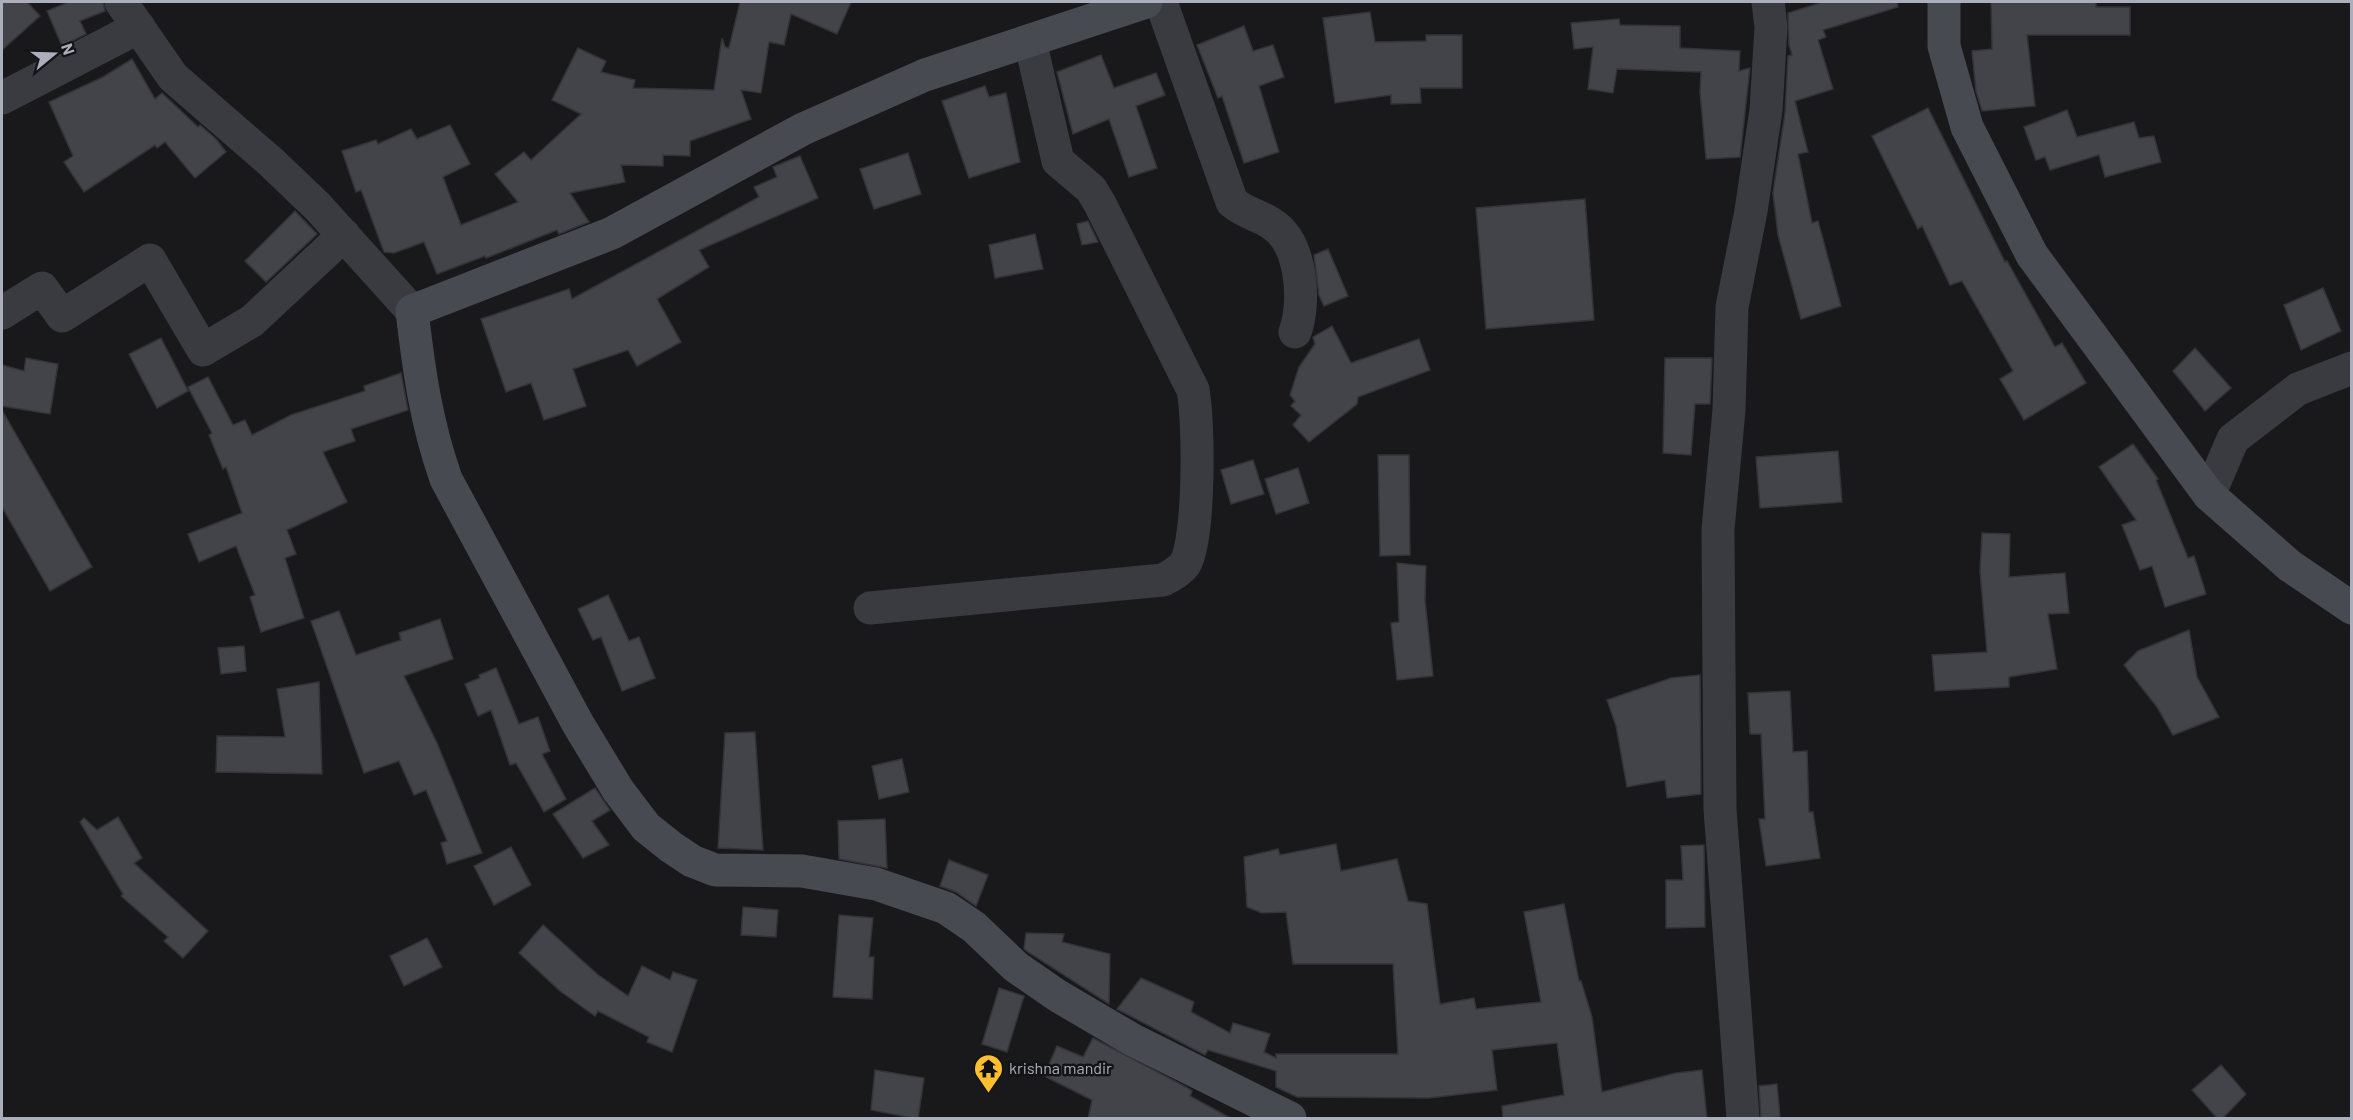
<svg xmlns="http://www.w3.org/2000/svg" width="2353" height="1120" viewBox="0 0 2353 1120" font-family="Barlow,sans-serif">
<rect width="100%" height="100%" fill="#19191c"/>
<g fill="#434449" stroke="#333338" stroke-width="1.5">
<polygon points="2,2 27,2 40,16 2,50"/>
<polygon points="69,2 103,2 105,11 80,21 86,34 62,46 47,11"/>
<polygon points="740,2 851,2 837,34 791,14 784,45 769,42 761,93 741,90 751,119 690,141 690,156 663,155 663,166 621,165 625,182 570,193 589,222 559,234 557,230 486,258 485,256 437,274 424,242 394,253 384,252 361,190 356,192 342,151 376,140 378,144 411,129 417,139 450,125 470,164 443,177 461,225 518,202 495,174 524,152 531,160 581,114 552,100 578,48 606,61 601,72 635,80 633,88 714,90 722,38 725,47 729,48"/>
<polygon points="1823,2 1897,2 1898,7 1823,30 1826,37 1818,40 1833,89 1795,101 1808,152 1798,154 1812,223 1818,221 1841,306 1801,319 1778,235 1773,193 1785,113 1788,56 1792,55 1789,45 1788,13"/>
<polygon points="1991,2 2096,2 2096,7 2130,7 2130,35 2027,35 2035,106 1982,111 1976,91 1972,51 1992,49"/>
<polygon points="1370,12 1375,42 1426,41 1426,35 1462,35 1462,88 1420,88 1421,103 1391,104 1391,95 1335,103 1323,18"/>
<polygon points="1619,19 1620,25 1680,26 1680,48 1740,51 1739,71 1750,68 1740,157 1706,159 1700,92 1701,72 1617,69 1613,93 1588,89 1593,47 1574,49 1571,23"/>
<polygon points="1244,26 1253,51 1273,45 1284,77 1259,86 1279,152 1244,163 1222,96 1218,98 1197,45"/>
<polygon points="1101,55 1114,88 1156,73 1165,95 1136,106 1157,168 1129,177 1109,119 1073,134 1057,72"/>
<polygon points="132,59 155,99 162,93 198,127 200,125 216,139 226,152 195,178 165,142 157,148 155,145 84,192 64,162 73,156 49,102 103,77"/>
<polygon points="985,86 989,97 1006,93 1020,162 969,178 942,101"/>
<polygon points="1928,108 2005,262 2007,261 2055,347 2062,343 2086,383 2024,420 2000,379 2013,371 1962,281 1950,285 1922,226 1918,229 1872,136"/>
<polygon points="2067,110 2077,137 2134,122 2139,138 2154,136 2161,162 2105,177 2099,155 2050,170 2045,157 2036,160 2024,127"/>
<polygon points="908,153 921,194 874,209 860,169"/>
<polygon points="800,156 818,198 699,250 709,267 657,299 681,342 637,366 628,350 573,369 586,406 544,420 531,383 506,392 481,319 569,289 572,299 759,197 754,187 777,177 773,167"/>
<polygon points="1585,199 1594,320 1486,329 1476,208"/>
<polygon points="295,211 317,234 266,282 245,261"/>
<polygon points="1088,221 1098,242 1082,245 1077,224"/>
<polygon points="1035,234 1043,269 995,278 989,245"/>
<polygon points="1328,249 1348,296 1324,306 1319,295 1314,255"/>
<polygon points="2323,288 2341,331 2301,350 2284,305"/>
<polygon points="1332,326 1351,363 1419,339 1430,370 1358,397 1357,404 1309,442 1293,425 1301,415 1291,406 1295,401 1290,395 1299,367 1315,344 1313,337"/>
<polygon points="161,338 188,391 157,408 129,354"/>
<polygon points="2195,348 2231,388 2205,411 2173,371"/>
<polygon points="26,358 58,364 50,414 2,406 2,365 24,371"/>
<polygon points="1665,358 1712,358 1710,404 1695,404 1691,455 1663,453"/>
<polygon points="401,373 408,410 351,429 355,441 323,452 347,502 287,530 296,554 285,558 304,618 261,632 250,597 255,595 236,546 199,562 188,534 242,513 226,467 223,469 209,435 212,433 188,387 208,377 233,425 245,420 252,435 291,415 365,391 364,386"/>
<polygon points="2,410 92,567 50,591 2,507"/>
<polygon points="2133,444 2158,479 2156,480 2188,558 2194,556 2206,594 2165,607 2152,566 2140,570 2122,525 2136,520 2099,467"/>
<polygon points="1838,451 1842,502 1760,508 1756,457"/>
<polygon points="1378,455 1409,455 1410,555 1380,556"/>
<polygon points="1253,460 1264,494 1231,504 1221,470"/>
<polygon points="1298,468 1309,503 1276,514 1265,479"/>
<polygon points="1982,533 2010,534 2009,577 2065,573 2069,613 2048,614 2057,669 2009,677 2009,687 1935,691 1932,655 1987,652 1980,571"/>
<polygon points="1397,563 1426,566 1425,600 1433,676 1397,680 1391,623 1399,622"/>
<polygon points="608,595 629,641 639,637 655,678 622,691 601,637 593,640 578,609"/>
<polygon points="339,611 356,655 401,640 399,633 440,619 453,659 404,676 437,743 482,853 447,864 441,843 447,841 426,790 414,795 399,761 364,773 311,621"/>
<polygon points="2189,630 2197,677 2219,717 2173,735 2157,707 2124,665 2138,651"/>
<polygon points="244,646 246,671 221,674 218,648"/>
<polygon points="496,668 519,724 538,717 550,751 542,754 566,799 544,812 516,763 510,765 491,710 478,716 465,684 480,678 479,675"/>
<polygon points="1700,675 1701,794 1667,798 1665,780 1627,787 1616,726 1607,700 1671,678"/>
<polygon points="319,682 322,774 216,772 217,736 285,737 277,689"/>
<polygon points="1790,691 1793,752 1807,751 1809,812 1813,812 1820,858 1766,866 1759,819 1765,819 1761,734 1750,734 1748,693"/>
<polygon points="755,732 763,850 718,848 725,733"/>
<polygon points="902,759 909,792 879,799 872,766"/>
<polygon points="595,788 610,810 592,821 609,845 583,858 553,814"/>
<polygon points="118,817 142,858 134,863 208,931 183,958 164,941 168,937 121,896 123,894 80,822 84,818 97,830"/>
<polygon points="885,819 887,868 839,859 838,821"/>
<polygon points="1336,844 1341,871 1397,859 1408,901 1427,904 1440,1004 1474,998 1476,1009 1541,1002 1524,912 1564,904 1579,981 1581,981 1592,1017 1602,1092 1676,1073 1702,1070 1707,1119 1503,1119 1502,1106 1564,1095 1557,1043 1492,1050 1497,1090 1429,1098 1297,1097 1276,1087 1276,1071 1208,1050 1205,1055 1117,1009 1141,978 1194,1002 1191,1012 1230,1033 1233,1023 1270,1034 1264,1052 1276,1058 1276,1054 1398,1054 1393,964 1293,964 1286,912 1262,913 1247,907 1244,857 1278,849 1280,855"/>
<polygon points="1704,845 1705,927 1666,928 1666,880 1683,880 1681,846"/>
<polygon points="511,847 531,885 494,905 474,866"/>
<polygon points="949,860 988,875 976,906 956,892 940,886"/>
<polygon points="743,907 778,910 776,937 741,935"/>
<polygon points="839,915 873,918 869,957 874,957 872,999 833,997"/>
<polygon points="543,925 597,974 628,996 642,966 670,980 673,972 697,980 672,1052 647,1042 649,1037 598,1011 595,1016 560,991 519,953"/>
<polygon points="1026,933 1064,934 1062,942 1110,954 1109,1004 1028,952 1024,949"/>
<polygon points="427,938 442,967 404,986 390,956"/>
<polygon points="999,988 1024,996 1007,1052 982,1044"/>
<polygon points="1093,1038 1186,1087 1192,1091 1190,1096 1232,1119 1088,1119 1092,1100 1044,1076 1057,1046 1083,1057"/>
<polygon points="2221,1065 2246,1094 2222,1119 2218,1119 2192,1090"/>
<polygon points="875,1070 924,1078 918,1119 871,1110"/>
<polygon points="1777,1084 1780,1117 1761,1119 1759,1086"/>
</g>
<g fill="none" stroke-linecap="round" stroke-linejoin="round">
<g stroke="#3a3b41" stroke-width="33">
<polyline points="121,2 173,77 271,162 318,207 412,311"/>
<path d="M 1161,2 L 1232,202 C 1248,215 1258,214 1272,224 C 1302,243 1306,302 1295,332"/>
<polyline points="2,98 139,27"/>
<polyline points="2,313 42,288 62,316 150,260 203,350 252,321 344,235"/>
<polyline points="2209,495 2233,439 2298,389 2352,368"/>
<path d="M 870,608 L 1163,580 C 1172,575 1179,572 1185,564 C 1200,538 1199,421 1193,390 L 1100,204 L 1091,189 L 1058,161 L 1030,41"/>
<polyline points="1743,1118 1720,809 1718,529 1729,410 1732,307 1751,211 1766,110 1771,27 1768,2"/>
</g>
<g stroke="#484a51" stroke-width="33">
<path d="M 1146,2 L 925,75 L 803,129 L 612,233 L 412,311 C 419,371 426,422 446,479 L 578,724 L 618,790 L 646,827 L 671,847 L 692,861 L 715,870 L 802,871 L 876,884 L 946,908 L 974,927 L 1016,967 L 1058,996 L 1133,1040 L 1290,1118"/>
<polyline points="1944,2 1944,46 1967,127 2032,255 2209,495 2290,566 2352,608"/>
</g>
</g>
<defs>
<symbol id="temple-pin" viewBox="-11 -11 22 30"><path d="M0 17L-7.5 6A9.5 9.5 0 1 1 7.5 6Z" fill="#ffbf2e" stroke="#141417"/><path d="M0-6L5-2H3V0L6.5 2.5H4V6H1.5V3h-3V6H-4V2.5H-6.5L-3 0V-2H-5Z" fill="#111"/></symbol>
</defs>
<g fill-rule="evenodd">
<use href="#temple-pin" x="972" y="1052" width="33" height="45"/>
</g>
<g text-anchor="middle" stroke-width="5" stroke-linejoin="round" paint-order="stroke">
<g font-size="16" fill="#abafbc" stroke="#141417" text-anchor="start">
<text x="1009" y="1074">krishna mandir</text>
</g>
</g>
<rect width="2353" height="1120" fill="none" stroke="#abafbc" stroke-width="6"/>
<g transform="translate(54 54) rotate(71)" stroke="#141417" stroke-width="4.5" paint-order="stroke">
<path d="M0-4.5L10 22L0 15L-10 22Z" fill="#abafbc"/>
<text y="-9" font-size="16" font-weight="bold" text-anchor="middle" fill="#abafbc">N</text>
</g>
</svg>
